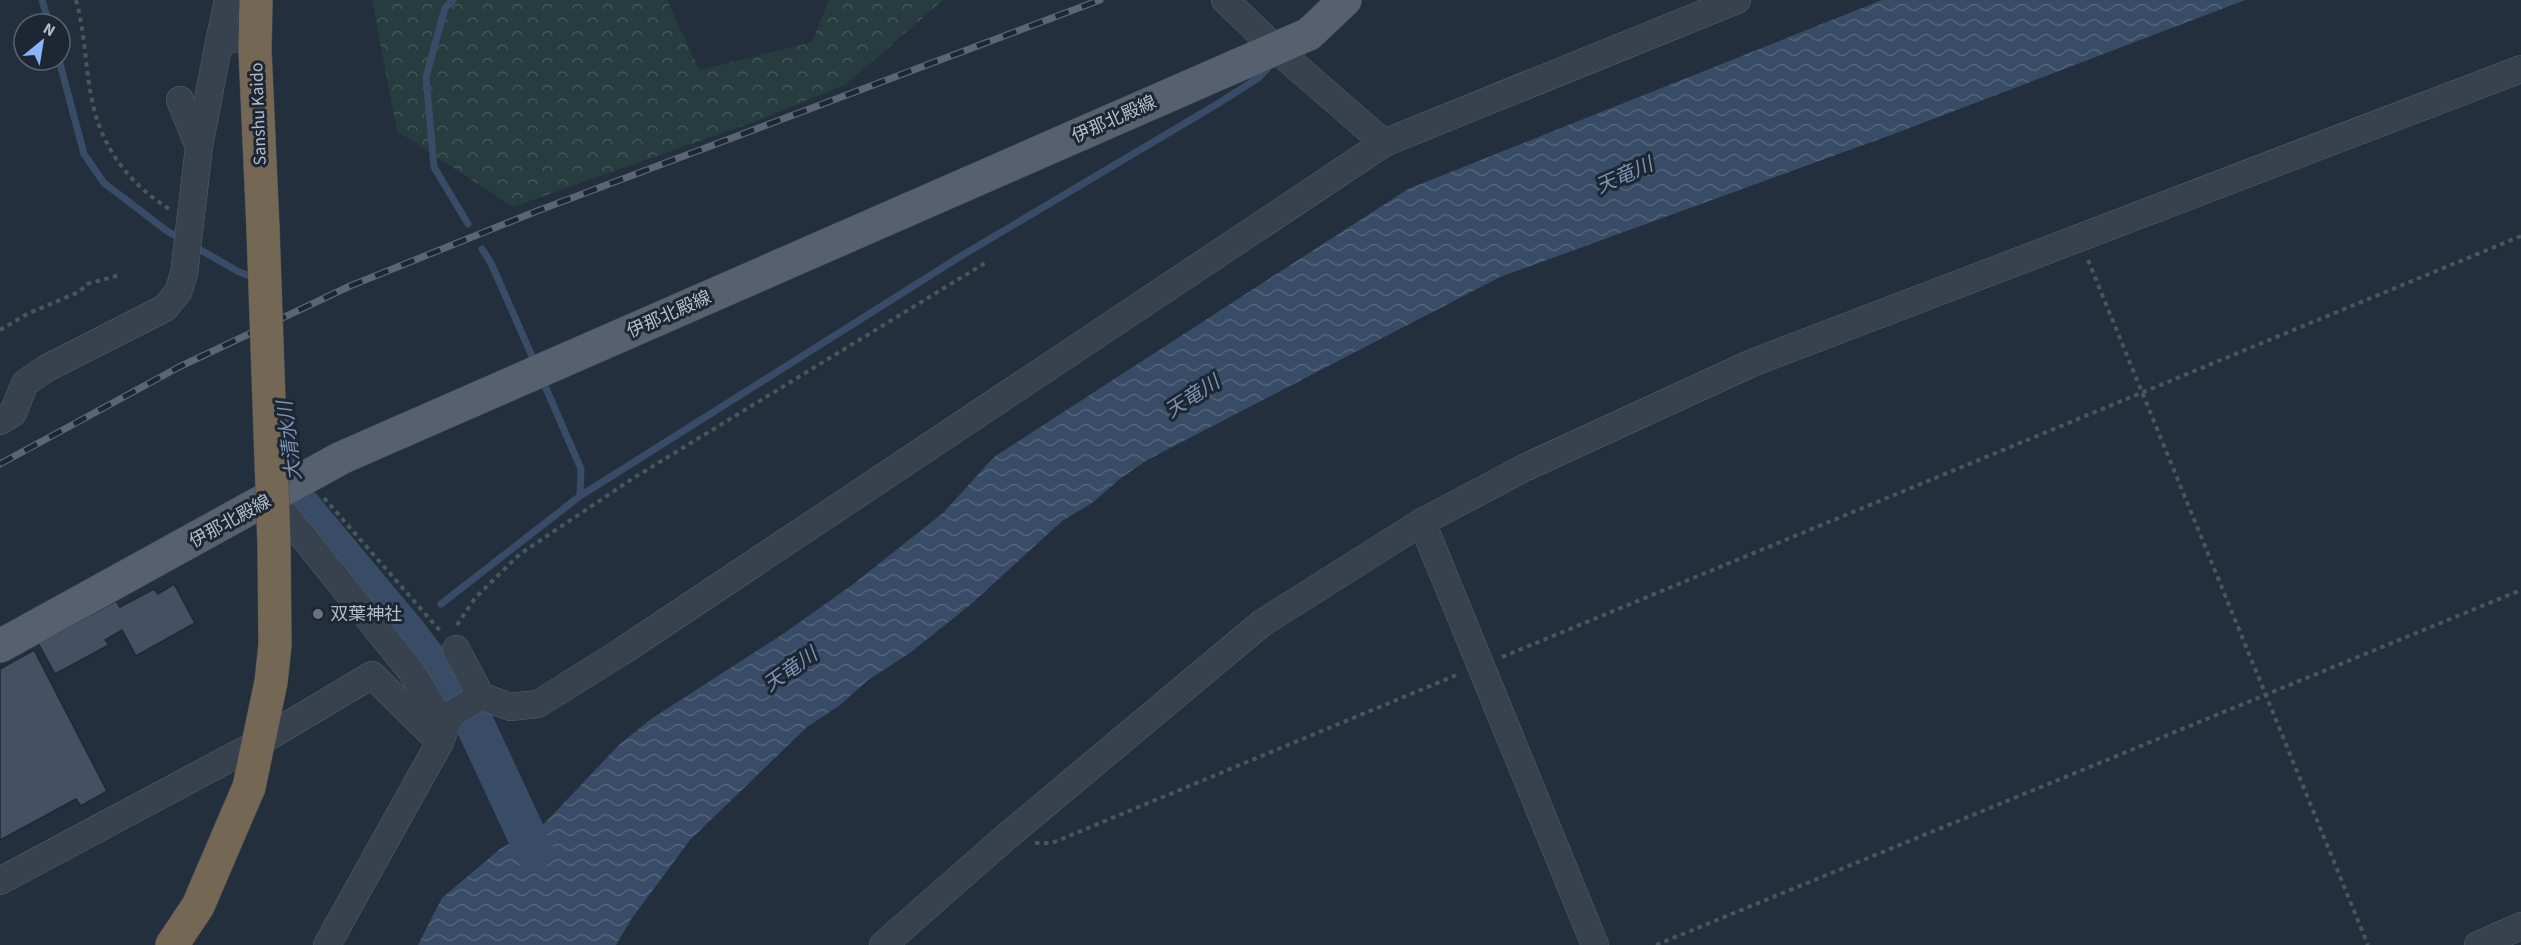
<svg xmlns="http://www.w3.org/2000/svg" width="2521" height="945" viewBox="0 0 2521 945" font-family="'Source Sans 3','Noto Sans JP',sans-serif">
<defs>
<pattern id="forest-crowns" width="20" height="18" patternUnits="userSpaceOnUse" patternTransform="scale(1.5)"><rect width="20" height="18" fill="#263c3f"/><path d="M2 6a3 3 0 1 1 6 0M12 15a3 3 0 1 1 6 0" fill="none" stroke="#435659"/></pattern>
<pattern id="water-waves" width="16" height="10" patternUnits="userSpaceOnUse" patternTransform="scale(1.5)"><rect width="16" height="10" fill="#394c67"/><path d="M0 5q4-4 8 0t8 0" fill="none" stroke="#53647b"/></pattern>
</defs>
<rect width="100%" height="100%" fill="#242f3e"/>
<polygon fill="url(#forest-crowns)" points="372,0 667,0 699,70 812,42 829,0 943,0 845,85 759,120 513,207 397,131"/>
<polygon fill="url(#water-waves)" points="1882,0 2245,0 1899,132 1500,277 1147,460 1121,478 1092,503 1062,521 970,605 911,652 868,680 840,705 807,727 690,840 632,918 616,945 418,945 442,898 500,849 542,826 619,745 651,719 783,634 852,585 943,513 994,457 1408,189"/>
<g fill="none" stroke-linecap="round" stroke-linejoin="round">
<g stroke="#394c67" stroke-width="7">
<polyline points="42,0 49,24"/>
<polyline points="453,0 445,8 426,77 434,167 468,224"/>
<polyline points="59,60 84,154 104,183 167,231 181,239"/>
<polyline points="194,246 239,272 256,278"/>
<polyline points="482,249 491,263 535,363"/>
<polyline points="285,410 293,474"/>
<polyline points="580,496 961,256 1219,103 1258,78 1267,69"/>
<polyline points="441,604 580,496 581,469 542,379"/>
<polyline points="407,633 415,626"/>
</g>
<polyline stroke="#394c67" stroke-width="39" points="296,500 407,633 472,718 534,851"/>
</g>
<g fill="#455162" stroke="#1f2835" stroke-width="1.5">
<polygon points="174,584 195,623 136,656 122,630 105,640 109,645 55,674 38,643 116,601 120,607 154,589 158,594"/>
<polygon points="313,608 324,610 322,619 313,618"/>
<polygon points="34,650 107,791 81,806 76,799 0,840 0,669"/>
</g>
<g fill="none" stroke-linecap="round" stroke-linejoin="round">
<defs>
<g id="minor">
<polyline points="1225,0 1276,49 1384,143"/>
<polyline points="219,42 228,0"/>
<polyline points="199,147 219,42 255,34"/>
<polyline points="0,421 13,413 25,383 47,368 165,308 178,292 184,274 199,147 180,100"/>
<polyline points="272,498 411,671 437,714 440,742"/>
<polyline points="1422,522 1595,945"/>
<polyline points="456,649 481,696 510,707 538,704 621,652 1384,143 1737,0"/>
<polyline points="0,881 258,743 372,675 440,742"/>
<polyline points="327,945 440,742 450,715 481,696"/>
<polyline points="883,945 1006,837 1262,623 1422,522 1524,468 1752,363 2521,69"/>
<polyline points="2478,945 2521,926"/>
</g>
<polyline id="major" points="0,646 341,458 1309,34 1345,0"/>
<g id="highway">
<polyline points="256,0 255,50 263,229"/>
<polyline points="172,945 198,906 249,787"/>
</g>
</defs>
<use href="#minor" stroke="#565f6c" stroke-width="28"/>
<use href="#major" stroke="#414a57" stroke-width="34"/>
<use href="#highway" stroke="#434c59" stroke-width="34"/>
<g stroke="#44595c" stroke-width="4" stroke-dasharray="4.5 4.5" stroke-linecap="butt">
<path d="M 76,0 C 86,35 85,74 94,109 C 105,153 132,185 169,209"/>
<polyline points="2088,260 2368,945"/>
<polyline points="0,330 27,314 79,292 87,284 120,275"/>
<polyline points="324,498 442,633"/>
<polyline points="457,625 475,598 520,554 632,479 985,263"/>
<polyline points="1502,657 2521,236"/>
<polyline points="1035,843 1052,843 1459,674"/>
<polyline points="1656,945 2521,590"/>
</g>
<use href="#minor" stroke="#38414e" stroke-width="27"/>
<use href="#major" stroke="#56606e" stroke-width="33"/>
<use href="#highway" stroke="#746855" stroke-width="33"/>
<defs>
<polyline id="rail" points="0,464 179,367 350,286 537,211 1100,0"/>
</defs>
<use href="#rail" stroke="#5a6575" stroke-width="7"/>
<use href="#rail" stroke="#1d2633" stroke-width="4.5" stroke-dasharray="14" stroke-linecap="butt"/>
<defs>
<polyline id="highway-bridge" points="249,787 271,682 275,645 274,545 263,229"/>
</defs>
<use href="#highway-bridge" stroke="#434c59" stroke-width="34" stroke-linecap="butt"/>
<use href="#highway-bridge" stroke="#746855" stroke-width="33"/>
</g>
<circle fill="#6b7280" stroke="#1d2633" stroke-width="2" cx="318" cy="614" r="6"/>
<g text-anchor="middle" stroke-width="6" stroke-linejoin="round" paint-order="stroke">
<g font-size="18" fill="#b4bcc9" stroke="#1d2633">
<text transform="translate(258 114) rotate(-92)" y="6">Sanshu Kaido</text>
<text transform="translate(1114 119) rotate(-24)" y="6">伊那北殿線</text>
<text transform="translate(669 314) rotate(-24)" y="6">伊那北殿線</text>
<text transform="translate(230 521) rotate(-29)" y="6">伊那北殿線</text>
</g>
<g font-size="18" fill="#b4bcc9" stroke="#1d2633" text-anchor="start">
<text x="330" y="620">双葉神社</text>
</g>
<g font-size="20" font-style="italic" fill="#7c92b1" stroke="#1d2633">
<text transform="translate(1624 175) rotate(-24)" y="7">天竜川</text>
<text transform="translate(1192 396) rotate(-33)" y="7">天竜川</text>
<text transform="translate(289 441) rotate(-97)" y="7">大清水川</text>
<text transform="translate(790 669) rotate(-35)" y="7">天竜川</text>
</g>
</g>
<g transform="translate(42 42) rotate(30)"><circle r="28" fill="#1d2633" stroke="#59626f" stroke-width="1.5"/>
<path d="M0-4.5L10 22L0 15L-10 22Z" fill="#8ab4f8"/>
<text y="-9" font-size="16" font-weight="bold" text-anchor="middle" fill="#b4bcc9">N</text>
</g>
</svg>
